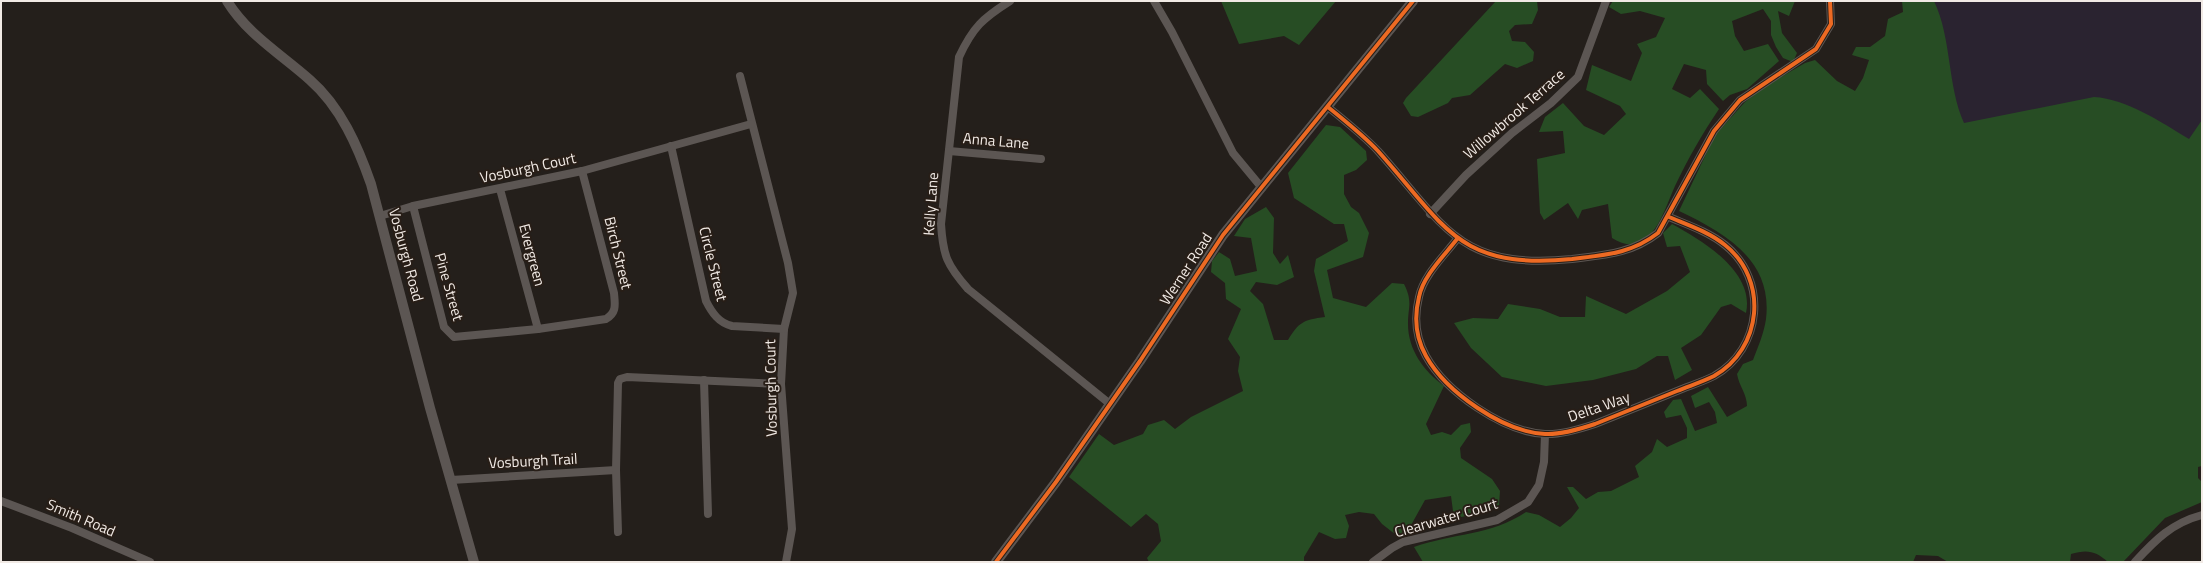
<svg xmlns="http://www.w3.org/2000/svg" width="2203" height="563" viewBox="0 0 2203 563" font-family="'Titillium Web',sans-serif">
<rect width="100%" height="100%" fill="#241f1b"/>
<polygon fill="#2a2330" points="1919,1 2202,1 2202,152 1942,131"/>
<g fill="#274d24">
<polygon points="1221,1 1336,1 1299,45 1284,36 1239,44"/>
<polygon points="1496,1 1537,1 1538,10 1532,24 1515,25 1509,31 1512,41 1525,42 1534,52 1533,61 1517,68 1505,64 1470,95 1452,98 1448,103 1418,117 1411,116 1403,103 1406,98"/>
<path d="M 1613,1 L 1795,1 L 1789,16 L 1778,11 L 1782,33 L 1797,53 L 1793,62 L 1783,58 L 1776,47 L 1771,35 L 1771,21 L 1763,9 L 1732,21 L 1735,36 L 1744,51 L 1768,44 L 1779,61 L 1747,89 L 1730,95 L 1723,101 L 1707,84 L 1706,70 L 1684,64 L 1672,89 L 1690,98 L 1700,89 L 1719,109 C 1702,134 1688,159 1675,186 C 1668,201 1662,222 1650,235 C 1636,248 1626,246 1612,238 L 1608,204 L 1582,210 L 1578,219 L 1568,203 L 1544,220 L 1540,213 L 1537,159 L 1565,153 L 1563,131 L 1539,132 L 1545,117 L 1563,103 L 1584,126 L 1604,135 L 1626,114 L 1620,106 L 1586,90 L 1592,65 L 1631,81 L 1642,53 L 1637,44 L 1656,37 L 1665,18 L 1640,11 L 1621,14 L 1609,7 Z"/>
<path d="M 1902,1 L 1934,1 C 1952,39 1947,85 1964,123 L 2094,97 C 2127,99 2161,122 2189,139 L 2202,120 L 2202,466 L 2198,467 L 2198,478 L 2202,482 L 2202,502 L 2165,518 L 2123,562 L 2108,562 C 2096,551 2087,549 2071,554 L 2070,562 L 1948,562 L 1938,556 L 1916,555 L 1913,562 L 1423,562 L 1414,547 C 1453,533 1490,536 1526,512 L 1539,515 L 1560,527 L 1571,518 L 1579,508 L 1567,487 L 1573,487 L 1586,499 L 1598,492 L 1611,491 L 1639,477 L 1635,466 L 1652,452 L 1657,439 L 1667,447 L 1687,438 L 1687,428 L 1681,415 L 1666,418 L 1664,412 L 1673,400 L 1681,399 L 1695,431 L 1717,423 L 1715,412 L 1709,402 L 1695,408 L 1691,396 L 1708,387 L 1727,417 L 1747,406 C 1747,394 1739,386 1737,374 L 1743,364 L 1753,360 C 1758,347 1764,333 1766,319 C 1773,260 1725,233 1679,211 L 1715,135 L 1745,102 L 1764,87 L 1805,63 L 1815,60 L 1837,81 L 1855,91 L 1863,78 L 1869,60 L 1852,55 L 1856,47 L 1870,47 L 1885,36 L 1888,19 L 1903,12 Z"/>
<path d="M 1326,125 L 1340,127 L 1366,151 L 1367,160 L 1356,170 L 1344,175 L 1344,194 L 1351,207 L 1359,213 L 1369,233 L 1363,257 L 1327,270 L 1333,298 L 1366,307 L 1392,283 L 1404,284 C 1413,302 1408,306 1408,324 C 1408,350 1424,371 1444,386 L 1426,424 L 1431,435 L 1442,432 L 1451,435 L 1461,425 L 1470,423 L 1471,432 L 1460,448 L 1461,458 L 1492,479 L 1500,491 L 1499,505 L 1482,513 L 1461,517 L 1453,511 L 1451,496 L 1425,500 L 1410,527 L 1400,538 L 1382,524 L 1374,514 L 1359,512 L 1345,515 L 1349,526 L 1346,538 L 1335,539 L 1319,532 L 1304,557 L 1304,562 L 1149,562 L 1147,558 L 1161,541 L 1158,524 L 1146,514 L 1131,527 L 1069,477 L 1099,434 L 1114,445 L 1143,434 L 1148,425 L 1164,420 L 1175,429 L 1191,417 L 1243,391 L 1238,371 L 1240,357 L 1228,339 L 1241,309 L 1226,299 L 1225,283 L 1211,272 L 1212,261 L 1219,252 L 1230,259 L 1235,276 L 1257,271 L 1251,238 L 1234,236 L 1245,219 L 1266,207 L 1274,218 L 1273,253 L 1280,264 L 1288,255 L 1294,277 L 1277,285 L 1256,282 L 1250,291 L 1263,304 L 1274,340 L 1288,340 C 1299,322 1303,320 1325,317 L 1314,271 L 1316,259 L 1348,241 L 1344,224 L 1334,224 L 1294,198 L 1288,173 Z"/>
<path d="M 1672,224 C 1703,241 1755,272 1746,313 L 1731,304 L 1721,307 L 1701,335 L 1681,348 L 1692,370 L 1675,380 L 1668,356 L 1657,356 L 1636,369 L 1593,380 L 1546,386 L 1502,377 L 1471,348 L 1454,323 L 1473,318 L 1498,319 L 1508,304 L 1540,309 L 1560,317 L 1585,317 L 1586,296 L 1626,314 L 1667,291 L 1690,272 L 1680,246 L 1667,247 L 1663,233 Z"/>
</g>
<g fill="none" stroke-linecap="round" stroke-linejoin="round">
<g stroke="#5c5653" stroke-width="8">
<path d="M 1010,1 C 983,18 973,27 959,57 L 941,224 C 943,256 947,265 968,289 L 1110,404"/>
<polyline points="1154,1 1172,32 1233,153 1262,188"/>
<polyline points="740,76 788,263 793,293 784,329 781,384 792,529 786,562"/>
<path d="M 1328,107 C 1345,121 1363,135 1378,151 C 1446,227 1458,270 1572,259 C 1604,255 1631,254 1658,233 L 1714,131 L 1740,100 L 1816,49 L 1831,24 L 1830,1"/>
<path d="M 671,146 L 706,301 C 712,313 719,323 732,326 L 784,329"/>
<polyline points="949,151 1041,159"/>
<polyline points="500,189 538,329"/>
<path d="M 413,206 L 444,327 L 454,337 L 538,329 L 606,319 C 617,312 615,305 614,293 L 582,171"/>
<polyline points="1430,214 1466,175 1512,133 1551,103 1578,77 1606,1"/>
<polyline points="380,216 413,206 582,171 751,124"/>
<path d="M 1457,239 C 1444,256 1423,276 1419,297 C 1414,317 1416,338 1426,356 C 1446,392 1503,432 1545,434 C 1561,435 1580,429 1595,424 C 1623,413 1650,402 1677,391 C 1689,386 1702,382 1714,376 C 1762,349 1769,280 1725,245 C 1709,232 1688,225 1669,217"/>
<polyline points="704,380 708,514"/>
<polyline points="451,480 616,470"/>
<polyline points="1,501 72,528 150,562"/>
<polyline points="618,532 616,470 618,383 620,379 627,377 781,384"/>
<polyline points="1373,562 1392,548 1403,542 1497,520 1528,502 1539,485 1544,462 1545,434"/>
<path d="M 2135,562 C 2155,540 2172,523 2202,515"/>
</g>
<g stroke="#5c5653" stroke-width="10">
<path d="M 227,1 C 248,35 281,54 310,80 C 341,107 358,147 371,184 L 430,408 L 474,562"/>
<polyline points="996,562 1056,482 1140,361 1223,235 1413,1"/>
</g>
<defs>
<g id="cycleway">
<path d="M 1328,107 C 1345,121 1363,135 1378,151 C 1446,227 1458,270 1572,259 C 1604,255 1631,254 1658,233 L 1714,131 L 1740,100 L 1816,49 L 1831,24 L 1830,1"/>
<path d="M 1457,239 C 1444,256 1423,276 1419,297 C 1414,317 1416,338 1426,356 C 1446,392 1503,432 1545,434 C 1561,435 1580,429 1595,424 C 1623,413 1650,402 1677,391 C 1689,386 1702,382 1714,376 C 1762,349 1769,280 1725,245 C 1709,232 1688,225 1669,217"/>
<polyline points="996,562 1056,482 1140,361 1223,235 1413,1"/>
</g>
</defs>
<use href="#cycleway" stroke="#281e17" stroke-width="6"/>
<use href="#cycleway" stroke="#ed6a23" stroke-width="4"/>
</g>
<g text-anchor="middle" stroke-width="4" stroke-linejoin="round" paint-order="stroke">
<g font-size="15" fill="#f1eae5" stroke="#281e17">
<text transform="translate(1514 114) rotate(-41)" y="5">Willowbrook Terrace</text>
<text transform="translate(996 141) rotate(5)" y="5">Anna Lane</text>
<text transform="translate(528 168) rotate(-12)" y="5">Vosburgh Court</text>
<text transform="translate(931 204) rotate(-86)" y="5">Kelly Lane</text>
<text transform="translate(618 253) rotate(76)" y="5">Birch Street</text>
<text transform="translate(406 255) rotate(75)" y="5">Vosburgh Road</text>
<text transform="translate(532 255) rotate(75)" y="5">Evergreen</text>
<text transform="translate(713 264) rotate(76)" y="5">Circle Street</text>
<text transform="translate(1186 269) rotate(-57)" y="5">Werner Road</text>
<text transform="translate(449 287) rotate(74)" y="5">Pine Street</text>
<text transform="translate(771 388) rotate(-91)" y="5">Vosburgh Court</text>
<text transform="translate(1599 407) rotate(-19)" y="5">Delta Way</text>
<text transform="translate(533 461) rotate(-3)" y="5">Vosburgh Trail</text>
<text transform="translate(81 518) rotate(23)" y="5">Smith Road</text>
<text transform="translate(1446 518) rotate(-16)" y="5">Clearwater Court</text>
</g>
</g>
<rect width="2203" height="563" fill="none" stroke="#f1eae5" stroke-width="4"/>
</svg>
